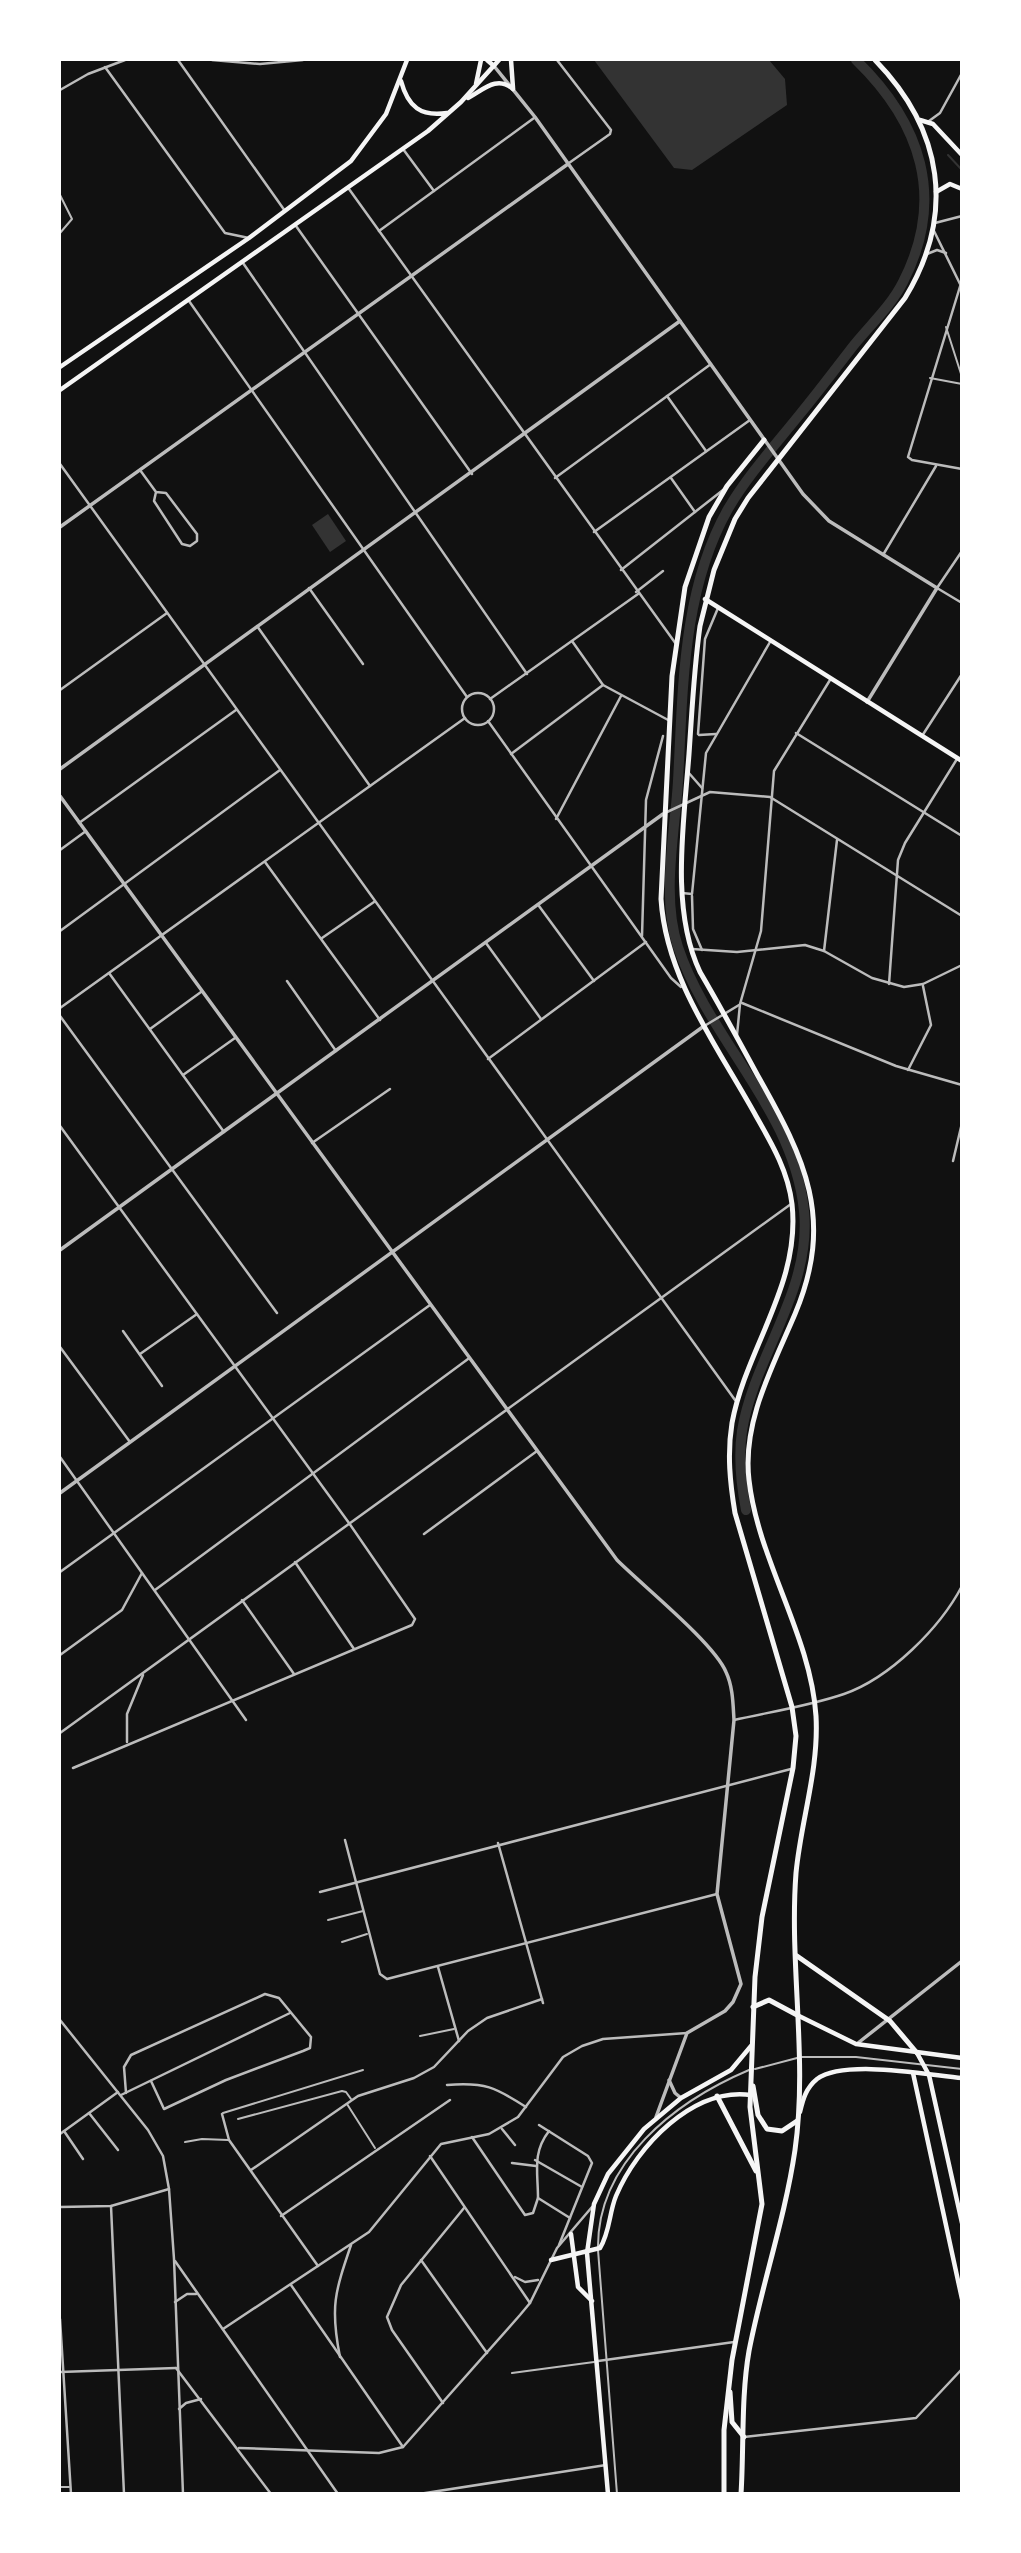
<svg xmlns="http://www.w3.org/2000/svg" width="1021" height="2553" viewBox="0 0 1021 2553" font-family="Bitter,serif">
<rect width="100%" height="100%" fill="#111"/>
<g fill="#333">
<polygon points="594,60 769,60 785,79 787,105 692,170 674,168"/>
<polygon points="328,514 346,541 330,552 312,525"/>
</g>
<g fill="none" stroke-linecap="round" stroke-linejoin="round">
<polyline stroke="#333" stroke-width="2" points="948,155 962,170"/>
<path stroke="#333" stroke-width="10" d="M 746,1510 C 741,1484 738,1458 742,1431 C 754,1356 812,1290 804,1211 C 794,1110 709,1040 678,947 C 661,896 675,833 678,781 C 683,690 682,590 728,509 C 748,475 776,444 800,414 C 819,391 836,368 854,345 C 871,324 891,306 903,282 C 946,198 921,123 856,60"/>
<g stroke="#bcbcbc" stroke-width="2">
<polyline points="60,195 72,219 60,233"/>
<polyline points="946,327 962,377"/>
<polyline points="930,378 962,384"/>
<polyline points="328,1920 363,1911"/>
<polyline points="342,1942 367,1934"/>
<polyline points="420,2036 454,2029"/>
<polyline points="802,2057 856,2057 962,2069"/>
<polyline points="755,2069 797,2058"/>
<polyline points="347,2104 375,2148"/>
<polyline points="223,2113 363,2070"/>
<polyline points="238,2119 342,2091 346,2092 351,2099"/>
<polyline points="185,2142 202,2139 228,2140"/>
<polyline points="512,2373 594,2362"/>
<polyline points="60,2487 69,2487"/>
<path d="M 617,2494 L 598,2250 C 596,2162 676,2101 749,2070"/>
</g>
<g stroke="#bcbcbc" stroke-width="2.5">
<polyline points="178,60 285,211"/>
<polyline points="212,60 260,64 303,60"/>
<polyline points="557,60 611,130 610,134 569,163"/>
<polyline points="105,67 225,233 249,238"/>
<polyline points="60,90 88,74 125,60"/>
<polyline points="929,121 940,113 962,73"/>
<polyline points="403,149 434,191"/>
<polyline points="349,189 676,644"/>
<polyline points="935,223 962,216"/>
<polyline points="296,226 472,474"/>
<polyline points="379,231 534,118"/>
<polyline points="934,231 962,288"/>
<polyline points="927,254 937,250 946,253"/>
<polyline points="243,263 527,674"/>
<polyline points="962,280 908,457 912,460 962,469"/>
<polyline points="189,301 467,697"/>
<polyline points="667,396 706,451"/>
<polyline points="60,464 735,1400"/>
<polyline points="140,470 156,492 154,501 182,544 190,546 197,541 197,534 166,493 156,492"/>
<polyline points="555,478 711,364"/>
<polyline points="671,478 695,512"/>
<polyline points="594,532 750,420"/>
<polyline points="962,551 937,588 962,603"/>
<polyline points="883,555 936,466"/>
<polyline points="621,570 723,490"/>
<polyline points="309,588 363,664"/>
<polyline points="636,592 663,571"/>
<polyline points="257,626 370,786"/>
<polyline points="572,641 603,685 670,721"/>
<polyline points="60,690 167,613"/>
<circle cx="478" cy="709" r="16"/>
<polyline points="490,699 638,594"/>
<polyline points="488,721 671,978 681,987"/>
<polyline points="796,733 962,836"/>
<polyline points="698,734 705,639 718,608"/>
<polyline points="699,735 716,734"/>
<polyline points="922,736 962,674"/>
<polyline points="511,754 603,685"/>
<polyline points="688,772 702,788"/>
<polyline points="667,812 710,792 770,797 962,916"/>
<polyline points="556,819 621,696"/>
<polyline points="79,823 236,710"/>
<polyline points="60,850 86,831"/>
<polyline points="265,862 380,1020"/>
<polyline points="682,893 692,894 706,753 770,642"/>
<polyline points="692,896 693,929 702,950"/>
<polyline points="539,906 594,981"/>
<polyline points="60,931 280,770"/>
<polyline points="642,936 646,800 663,736"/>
<polyline points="322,938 374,902"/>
<polyline points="486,943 541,1019"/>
<polyline points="692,949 737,952 805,945 824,951 872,978 904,987 923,984 962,965"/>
<polyline points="824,951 837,840"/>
<polyline points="109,973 224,1132"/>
<polyline points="287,981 336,1051"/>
<polyline points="889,984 898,860 905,843 957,759"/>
<polyline points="742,1003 896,1066 962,1085"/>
<polyline points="60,1008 465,718"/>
<polyline points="60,1016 277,1313"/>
<polyline points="706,1025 739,1005"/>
<polyline points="150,1029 201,992"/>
<polyline points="737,1035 740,1004 761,931 774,771 830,680"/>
<polyline points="488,1059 646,942"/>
<polyline points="908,1070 931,1025 923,986"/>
<polyline points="183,1075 235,1038"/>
<polyline points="60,1126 349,1523 415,1619 412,1625 73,1768"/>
<polyline points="312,1143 390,1089"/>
<polyline points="953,1161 962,1123"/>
<polyline points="123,1331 162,1386"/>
<polyline points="60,1347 130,1442"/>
<polyline points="140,1354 197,1314"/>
<polyline points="60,1457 246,1720"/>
<polyline points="424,1534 537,1451"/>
<polyline points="295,1562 354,1649"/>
<polyline points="60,1572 430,1305"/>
<polyline points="155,1590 468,1359"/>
<polyline points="242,1600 294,1674"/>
<polyline points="60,1655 122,1610 142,1573"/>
<path d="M 734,1720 C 770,1712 809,1706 844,1694 C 890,1678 940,1628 962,1586"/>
<polyline points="60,1733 791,1204"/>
<polyline points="127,1742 127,1714 143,1675"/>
<polyline points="345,1840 380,1974 387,1979 717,1894"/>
<polyline points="498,1843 543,2003"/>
<polyline points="320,1892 791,1769"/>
<polyline points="438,1967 459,2041"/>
<polyline points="60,2020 148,2130 163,2156 169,2189 174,2259 183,2494"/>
<path d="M 447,2085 C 485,2082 495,2087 526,2107"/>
<polyline points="126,2093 124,2067 131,2055 265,1994 279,1998 311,2037 310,2048 303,2051 226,2080 164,2109 151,2081"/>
<polyline points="121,2095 290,2013"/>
<polyline points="89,2113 118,2150"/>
<polyline points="222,2114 229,2140 318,2266"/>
<polyline points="539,2125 588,2156 592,2163 559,2245"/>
<polyline points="502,2129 515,2145"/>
<polyline points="64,2131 83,2159"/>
<path d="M 549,2131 C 532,2153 538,2172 538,2198 L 570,2218"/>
<polyline points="60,2134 118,2092"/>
<polyline points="472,2137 525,2215 533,2213 538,2198"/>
<polyline points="430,2156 530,2303"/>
<polyline points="535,2160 582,2187"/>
<polyline points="512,2163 536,2166"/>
<polyline points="251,2170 358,2096 414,2078 434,2067 468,2031 487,2018 542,1999"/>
<polyline points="111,2206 124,2494"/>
<polyline points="60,2207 111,2206 169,2189"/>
<polyline points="281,2216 450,2100"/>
<polyline points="421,2260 487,2353"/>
<polyline points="175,2261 338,2494"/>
<polyline points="515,2277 525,2282 538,2280"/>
<polyline points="291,2285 403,2447"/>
<polyline points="175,2302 187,2294 196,2294"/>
<polyline points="60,2319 71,2494"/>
<polyline points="223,2329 369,2232 441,2144 489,2134 518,2117 563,2057 582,2046 603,2039 687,2033"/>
<path d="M 340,2357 C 330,2307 335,2292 351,2245"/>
<polyline points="598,2361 734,2342"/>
<polyline points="176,2368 271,2494"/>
<polyline points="60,2372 176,2368"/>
<polyline points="443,2403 392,2330 387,2317 401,2285 464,2208"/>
<polyline points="179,2409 186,2403 201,2399"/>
<polyline points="744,2437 916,2418 962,2369"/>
<polyline points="239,2448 379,2453 403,2447 520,2315 530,2303 557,2248 592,2207"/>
<polyline points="419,2494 606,2465"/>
</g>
<g stroke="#bcbcbc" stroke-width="3.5">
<polyline points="494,66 535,117 803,494 829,521 937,588 867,702"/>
<polyline points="60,527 568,164"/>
<polyline points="60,769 680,321"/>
<path d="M 60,796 L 617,1560 C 643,1586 714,1643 726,1672 C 733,1687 733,1704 734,1720 L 717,1894 L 741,1984 L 733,2002 L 725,2011 L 687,2033 L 656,2117"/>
<polyline points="60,1250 663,814"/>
<polyline points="60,1493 704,1026"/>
<polyline points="858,2043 962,1961"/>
<polyline points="669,2080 675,2093 681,2098"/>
</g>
<g stroke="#f5f5f5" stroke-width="4.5">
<polyline points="920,120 933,124 962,155"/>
<polyline points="936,192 950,184 962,189"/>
<polyline points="705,599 962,761"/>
<polyline points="917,2053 929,2075 962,2223"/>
<polyline points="913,2073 962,2299"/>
<polyline points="571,2234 578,2287 592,2301"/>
<path d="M 551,2260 L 600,2248 C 610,2232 609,2213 616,2196 C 637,2146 693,2087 751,2095"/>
<polyline points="608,2494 587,2253 594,2204 608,2174 644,2129 681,2098 731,2070 751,2046"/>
</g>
<g stroke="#f5f5f5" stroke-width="4.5">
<polyline points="487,60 494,66"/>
<polyline points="511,60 513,88"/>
<path d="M 401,81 C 408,107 421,117 447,113"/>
<polyline points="476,84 481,60"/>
<path d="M 468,98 C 483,90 497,75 513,89"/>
<polyline points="60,367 249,238 351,161 386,114 407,60"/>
<polyline points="60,390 428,131 461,102 499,60"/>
<polyline points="797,2015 856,2044 962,2058"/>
<path d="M 800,2112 C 803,2099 806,2088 817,2079 C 845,2059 928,2075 962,2078"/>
</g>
<g stroke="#f5f5f5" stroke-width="5">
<polyline points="797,1956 890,2021 917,2053"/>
<polyline points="753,2007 769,2000 797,2015"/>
<polyline points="753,2086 758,2115 767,2129 782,2131 797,2121"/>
<polyline points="717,2096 756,2171"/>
<polyline points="730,2392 732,2422 744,2437"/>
<path d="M 724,2494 L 724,2430 L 732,2360 L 762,2204 L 750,2107 L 755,1977 L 762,1917 L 793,1768 L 796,1736 L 792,1707 L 735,1513 C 730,1483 727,1454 732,1423 C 746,1348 801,1284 792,1204 C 788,1171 772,1144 756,1116 C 718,1047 666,979 661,899 L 672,676 L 685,587 L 709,517 L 727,486 L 764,440"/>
<path d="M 741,2494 C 744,2447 741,2397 749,2351 C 762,2284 785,2218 795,2150 C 808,2059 789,1965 796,1873 C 801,1820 819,1770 816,1716 C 811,1636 758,1560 749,1480 C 742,1422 773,1366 795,1314 C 835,1219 805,1159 758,1076 C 739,1041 720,1006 700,972 C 670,909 684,822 689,754 C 692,711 694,668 700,626 L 714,570 L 735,519 L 748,498 L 905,298 C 956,214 943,130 875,60"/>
</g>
</g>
<rect width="1021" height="2553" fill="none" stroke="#ffffff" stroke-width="122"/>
</svg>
